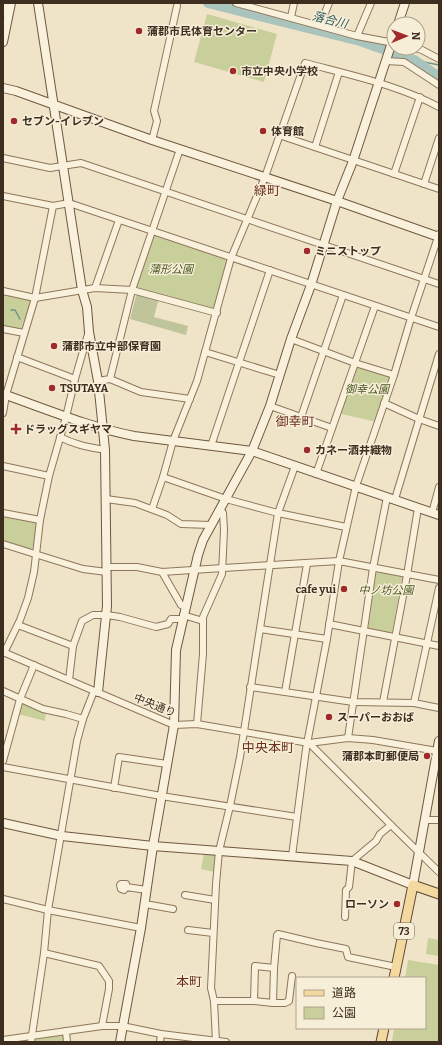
<svg xmlns="http://www.w3.org/2000/svg" width="442" height="1045" viewBox="0 0 442 1045" font-family="Bitter,'Noto Sans JP',serif">
<rect width="100%" height="100%" fill="#f0e4c8"/>
<g fill="#c9cf9b">
<polygon points="207,14 277,34 264,82 194,62"/>
<polygon points="152,231 231,258 217,313 132,290"/>
<polygon points="3,294 29,299 31,302 21,329 3,326"/>
<polygon points="355,363 394,375 377,422 337,413"/>
<polygon points="3,516 36,522 37,524 33,547 32,549 3,541"/>
<polygon points="378,572 400,576 402,577 392,632 390,634 369,630 368,628 376,573"/>
<polygon points="23,699 46,712 45,721 18,714"/>
<polygon points="204,853 216,854 214,872 201,869"/>
<polygon points="428,938 439,940 439,956 426,954"/>
<polygon points="408,960 439,965 439,1042 392,1042 394,1028 425,1028 425,978 405,978"/>
<polygon points="64,1032 65,1042 35,1042 36,1037"/>
</g>
<polygon fill="#bfc49a" points="137,292 159,298 154,317 188,326 186,335 130,319"/>
<g fill="none" stroke-linecap="round" stroke-linejoin="round">
<g stroke="#6f938a" stroke-width="1.5">
<polyline points="414,60 439,65"/>
<polyline points="11,310 15,310 20,319"/>
</g>
<polyline stroke="#a9c4bc" stroke-width="10" points="208,3 360,41 414,60 439,77"/>
<defs>
<g id="street">
<polyline points="236,3 357,36 394,43"/>
<polyline points="291,17 294,3"/>
<polyline points="320,25 329,3"/>
<polyline points="357,36 371,3"/>
<polyline points="415,48 422,50 439,59"/>
<polyline points="386,61 404,62 439,85"/>
<polyline points="279,135 439,189"/>
<polyline points="152,140 157,121 154,111 177,6"/>
<polyline points="315,147 339,72"/>
<polyline points="3,158 50,168 81,163 439,284"/>
<polyline points="394,174 420,97"/>
<polyline points="424,184 439,138"/>
<polyline points="3,196 53,206 69,203 439,327"/>
<polyline points="95,288 119,220"/>
<polyline points="3,291 35,298 95,288 132,290 217,313"/>
<polyline points="3,329 24,333"/>
<polyline points="291,339 355,363 394,375"/>
<polyline points="205,352 280,375"/>
<polyline points="17,357 75,379"/>
<polyline points="110,379 141,392 190,399"/>
<polyline points="98,381 110,379 132,290 180,149"/>
<polyline points="384,403 419,419 439,426"/>
<polyline points="270,406 332,428"/>
<polyline points="3,413 6,395 35,298 53,206"/>
<polyline points="301,417 343,295"/>
<path d="M 60,437 C 75,445 89,447 105,450"/>
<polyline points="211,446 270,270"/>
<polyline points="3,466 49,476"/>
<polyline points="316,474 375,306"/>
<polyline points="106,499 135,503 167,515 181,524 211,525"/>
<polyline points="395,499 439,354"/>
<polyline points="152,509 163,477"/>
<polyline points="3,513 40,520"/>
<polyline points="432,513 439,487"/>
<path d="M 346,527 L 278,513 L 226,499 L 163,477 L 173,441 L 197,381 L 231,258 L 265,177 L 305,63 C 350,75 398,85 439,107"/>
<polyline points="3,544 83,569 107,572"/>
<polyline points="107,567 137,567 162,572 223,568 339,561 439,580"/>
<polyline points="162,572 181,605 185,607"/>
<polyline points="183,615 203,621"/>
<polyline points="329,624 439,646"/>
<polyline points="18,625 73,646 69,680"/>
<polyline points="260,629 327,639"/>
<polyline points="73,646 82,621 93,615 107,615 120,617 156,627 168,624 171,619 182,619"/>
<polyline points="3,652 174,725 197,724 309,743 348,738 373,740 437,751"/>
<polyline points="4,653 20,620 28,598 34,572 40,520 49,476 66,417 75,379 88,334"/>
<polyline points="250,687 353,702 414,703 439,708"/>
<polyline points="3,691 43,709 66,714 83,719"/>
<polyline points="285,692 307,564"/>
<polyline points="383,702 407,575 418,508"/>
<polyline points="414,703 439,588"/>
<polyline points="197,724 203,654 203,617 222,574 224,530 223,513 220,509"/>
<polyline points="348,738 373,568 387,497"/>
<polyline points="309,743 391,825 439,872"/>
<polyline points="3,761 20,699 34,665"/>
<polyline points="3,767 161,796 297,817"/>
<polyline points="114,788 119,757 167,764"/>
<polyline points="424,820 439,820"/>
<polyline points="292,856 306,749 327,639 339,561 356,486 394,375 411,318 439,234"/>
<polyline points="126,887 126,884 121,884 120,885 121,889 124,890 126,887 147,890"/>
<polyline points="185,895 215,900"/>
<polyline points="3,899 48,910 141,928"/>
<polyline points="145,904 173,909"/>
<polyline points="345,917 346,890 349,887 352,861 376,841 380,834 391,825"/>
<polyline points="188,930 213,933"/>
<polyline points="44,953 99,966 109,981 109,989 102,1026"/>
<polyline points="214,1001 254,1001 273,1003 274,968 277,935 278,934 316,943 346,949 348,957 396,967"/>
<polyline points="254,1001 255,966 274,968"/>
<polyline points="273,1003 285,1003 289,1001 292,976"/>
<polyline points="66,1031 67,1042"/>
<polyline points="3,1040 102,1026 122,1026 161,1034 226,1042"/>
<polyline points="31,1042 44,953 48,910 77,741 83,719 94,691"/>
<polyline points="160,1042 161,1034"/>
<polyline points="216,1042 214,1001 211,988 216,884 219,851 230,806 240,757 278,513 295,466"/>
</g>
<g id="secondary">
<polyline points="38,3 82,290 87,307 89,332 98,381 105,450 107,606 98,692"/>
<polyline points="3,12 5,3"/>
<polyline points="398,24 405,3"/>
<polyline points="3,42 11,3"/>
<polyline points="3,88 16,91 152,140 337,201 439,237"/>
<path d="M 3,394 C 46,409 89,427 134,436 L 252,451 L 439,515"/>
<polyline points="3,823 62,836 153,846 174,725 176,650 198,555 203,540 252,451 270,406 291,339 311,285 337,201 353,161 394,36"/>
<polyline points="120,1042 141,928 153,846 352,861 413,885 439,741"/>
</g>
<g id="primary">
<polyline points="394,978 413,885 439,894"/>
<polyline points="381,1042 384,1028"/>
</g>
</defs>
<use href="#street" stroke="#8d765c" stroke-width="8"/>
<use href="#secondary" stroke="#6f573f" stroke-width="10"/>
<use href="#primary" stroke="#5b4430" stroke-width="11"/>
<use href="#street" stroke="#faf1dc" stroke-width="6"/>
<use href="#secondary" stroke="#faf1dc" stroke-width="8"/>
<use href="#primary" stroke="#f3d9a0" stroke-width="9"/>
</g>
<g fill="#9e2a2b" stroke="#f7eed8" stroke-width="1.5">
<circle cx="139" cy="31" r="4"/>
<circle cx="233" cy="71" r="4"/>
<circle cx="14" cy="121" r="4"/>
<circle cx="263" cy="131" r="4"/>
<circle cx="307" cy="251" r="4"/>
<circle cx="54" cy="346" r="4"/>
<circle cx="52" cy="388" r="4"/>
<path d="M14 423h4v4h4v4h-4v4h-4v-4h-4v-4h4z"/>
<circle cx="307" cy="450" r="4"/>
<circle cx="344" cy="589" r="4"/>
<circle cx="329" cy="717" r="4"/>
<circle cx="427" cy="756" r="4"/>
<circle cx="397" cy="904" r="4"/>
</g>
<g text-anchor="middle" stroke-width="3" stroke-linejoin="round" paint-order="stroke">
<rect fill="#f7eed8" stroke="#756857" stroke-width="1" x="394" y="923" width="20" height="16" rx="3"/>
<g font-size="10" font-weight="bold" fill="#3d2e20">
<text x="404" y="935">73</text>
</g>
<g font-size="11" font-weight="bold" fill="#3d2e20" stroke="#f7eed8" text-anchor="start">
<text x="147" y="35">蒲郡市民体育センター</text>
<text x="241" y="75">市立中央小学校</text>
<text x="22" y="125">セブン-イレブン</text>
<text x="271" y="135">体育館</text>
<text x="315" y="255">ミニストップ</text>
<text x="62" y="350">蒲郡市立中部保育園</text>
<text x="60" y="392">TSUTAYA</text>
<text x="24" y="433">ドラッグスギヤマ</text>
<text x="315" y="454">カネー酒井織物</text>
<text x="336" y="593" text-anchor="end">cafe yui</text>
<text x="337" y="721">スーパーおおば</text>
<text x="419" y="760" text-anchor="end">蒲郡本町郵便局</text>
<text x="389" y="908" text-anchor="end">ローソン</text>
</g>
<g font-size="11" font-style="italic" fill="#4d5a26" stroke="#f7eed8">
<text x="171" y="273">蒲形公園</text>
<text x="367" y="393">御幸公園</text>
<text x="386" y="594">中ノ坊公園</text>
</g>
<g font-size="11" fill="#3d2e20" stroke="#f7eed8">
<text transform="translate(155 705) rotate(22)" y="4">中央通り</text>
</g>
<g font-size="12" font-style="italic" fill="#2f5d5a" stroke="#f7eed8">
<text transform="translate(330 20) rotate(14)" y="4">落合川</text>
</g>
<g font-size="13" fill="#6b2e1e" stroke="#f7eed8">
<text x="267" y="195">緑町</text>
<text x="295" y="426">御幸町</text>
<text x="268" y="752">中央本町</text>
<text x="189" y="986">本町</text>
</g>
</g>
<rect width="442" height="1045" fill="none" stroke="#3d2e20" stroke-width="8"/>
<rect x="296" y="977" width="130" height="52" fill="#f7eed8" stroke="#ada18e"/>
<rect x="304" y="990" width="20" height="6" fill="#f3d9a0" stroke="#ada18e"/>
<text x="332" y="997" font-size="12" fill="#3d2e20">道路</text>
<rect x="304" y="1007" width="20" height="12" fill="#c9cf9b" stroke="#ada18e"/>
<text x="332" y="1017" font-size="12" fill="#3d2e20">公園</text>
<g transform="translate(406 36) rotate(89)"><circle r="19" fill="#f7eed8" stroke="#ada18e"/>
<path d="M0-3L7 15L0 10L-7 15Z" fill="#9e2a2b"/>
<text y="-6" font-size="11" font-weight="bold" text-anchor="middle" fill="#3d2e20">N</text>
</g>
</svg>
